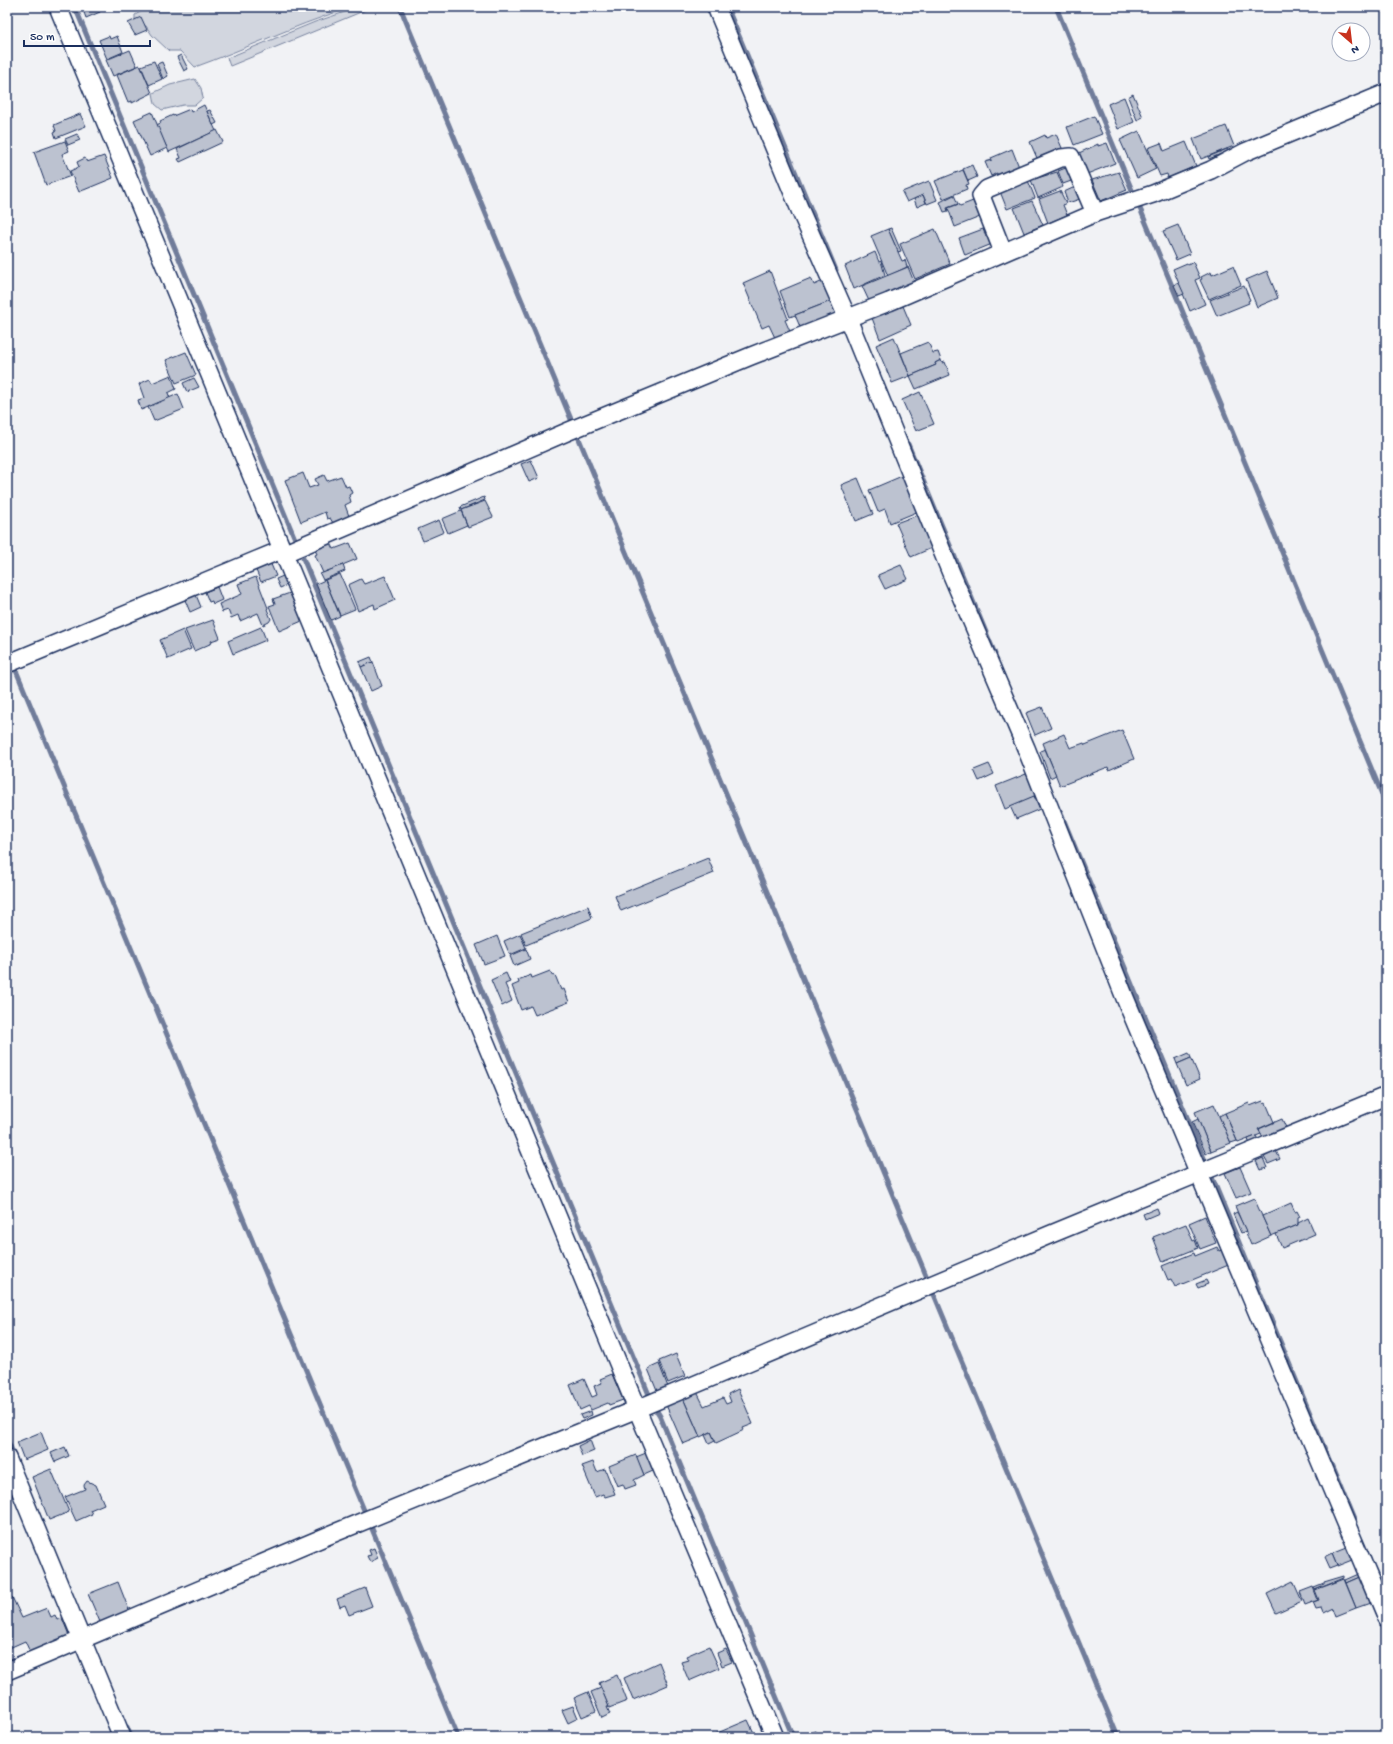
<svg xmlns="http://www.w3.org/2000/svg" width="1393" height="1744" viewBox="0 0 1393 1744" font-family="'Gochi Hand',sans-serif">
<rect width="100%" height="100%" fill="#f1f2f5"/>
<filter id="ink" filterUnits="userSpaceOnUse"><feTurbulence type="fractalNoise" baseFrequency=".025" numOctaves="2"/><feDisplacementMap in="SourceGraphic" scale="8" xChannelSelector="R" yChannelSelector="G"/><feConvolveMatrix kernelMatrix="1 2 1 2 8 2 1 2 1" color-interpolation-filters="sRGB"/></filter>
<g filter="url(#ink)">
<g fill="#d2d6df" stroke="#76829e">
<path d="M 149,7 L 347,7 L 343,10 C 293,26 245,49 195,67 L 180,51 L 169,51 L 152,35 L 146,26 L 135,22 L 135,15 Z"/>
<polygon points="351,7 373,7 230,66 227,58 315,22 345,12"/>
<polygon points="195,79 201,88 203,98 195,105 183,105 162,110 155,104 153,93 170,85"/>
</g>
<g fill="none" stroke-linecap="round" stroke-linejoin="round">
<g stroke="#707c9a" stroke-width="5">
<polyline points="75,7 650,1397"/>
<polyline points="400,7 573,424"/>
<polyline points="727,7 836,270"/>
<polyline points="1056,7 1134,195"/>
<polyline points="1139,206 1386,804"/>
<polyline points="577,434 928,1280"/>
<polyline points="908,444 995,654"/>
<polyline points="7,648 10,656"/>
<polyline points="15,668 366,1515"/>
<polyline points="1060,811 1355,1522"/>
<polyline points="933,1292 1118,1737"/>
<polyline points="654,1406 660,1416 793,1737"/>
<polyline points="7,1439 15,1458"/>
<polyline points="370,1524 458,1737"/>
<polyline points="127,1727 131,1737"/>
</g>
</g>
<g fill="#bcc2d0" stroke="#1b2f5e">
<polygon points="82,7 98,7 100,12 86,18"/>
<polygon points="141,17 147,30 135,35 128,23"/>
<polygon points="109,36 110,39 117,36 123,52 107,59 99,40"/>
<polygon points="130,50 137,66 113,76 106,60"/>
<polygon points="181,55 188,69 184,71 177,57"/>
<polygon points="154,61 162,79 149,85 141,66"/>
<polygon points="162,62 168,76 163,79 157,64"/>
<polygon points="140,65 152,93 132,103 132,101 128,102 117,75"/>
<polygon points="1133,94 1143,117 1137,120 1128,97"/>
<polygon points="1124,97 1134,122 1118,129 1108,104"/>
<polygon points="204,105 216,131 169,152 156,125 161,123 160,121 173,115 173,116 190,109 191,112"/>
<polygon points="210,110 217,123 213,125 207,111"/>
<polygon points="152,112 167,148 150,156 134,120"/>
<polygon points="80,114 86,126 56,138 54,132 56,131 54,125"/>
<polygon points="1094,116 1102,134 1074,145 1067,127"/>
<polygon points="1226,126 1234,146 1201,159 1193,139"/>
<polygon points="217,130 223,142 180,162 178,159 181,158 177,149"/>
<polygon points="1139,131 1156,169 1137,178 1120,140"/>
<polygon points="77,134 80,140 68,145 65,139"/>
<polygon points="1056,134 1062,148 1037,158 1030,142 1045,135 1046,138"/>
<polygon points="65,141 69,151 62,154 71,176 46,185 34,152"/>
<polygon points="1186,142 1196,166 1168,178 1167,174 1160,176 1148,148 1161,143 1164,151"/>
<polygon points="1107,143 1115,163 1087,174 1079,153 1098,144 1098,146"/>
<polygon points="1012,149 1019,167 997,176 997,173 991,176 985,162 992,160 991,158"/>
<polygon points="1227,149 1228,151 1209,159 1208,157"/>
<polygon points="104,156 113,178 79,192 70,171 79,167 77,162 85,158 87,162"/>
<polygon points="972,165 977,177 968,181 963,169"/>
<polygon points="1068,167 1074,180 1063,184 1058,171"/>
<polygon points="963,170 969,184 966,185 967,189 943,199 935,181"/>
<polygon points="1057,172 1063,187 1038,198 1031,180"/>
<polygon points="1119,172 1127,190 1101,201 1092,180"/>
<polygon points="1027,178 1035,198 1007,209 999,189"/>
<polygon points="929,181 937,200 927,204 923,195 907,202 902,192"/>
<polygon points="1075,187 1080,199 1068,203 1064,192"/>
<polygon points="1060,191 1066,203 1063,205 1067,215 1048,223 1039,199"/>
<polygon points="923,195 926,203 917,207 914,199"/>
<polygon points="954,195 958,204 947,208 948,211 944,212 940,202"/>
<polygon points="973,201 980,217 955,227 948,208 959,204 960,206"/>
<polygon points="1032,201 1043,225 1024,233 1014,208"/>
<polygon points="1178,225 1190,254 1176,260 1163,231"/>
<polygon points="891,228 901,251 898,252 888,229"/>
<polygon points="888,229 902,261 905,260 907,267 888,276 871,236"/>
<polygon points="935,229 950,264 915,279 900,244"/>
<polygon points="983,229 986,237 989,236 992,244 965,255 959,238"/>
<polygon points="875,252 879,262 881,261 885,275 854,289 845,266"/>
<polygon points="1193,262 1200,278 1195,280 1205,304 1190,311 1173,269 1187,263 1188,265"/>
<polygon points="1233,266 1241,285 1209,299 1200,280 1202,279 1201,277 1211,272 1212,275"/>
<polygon points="908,267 914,282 869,301 862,286"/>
<polygon points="770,271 788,319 785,320 792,336 777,342 769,325 762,328 743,283"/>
<polygon points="1267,271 1278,298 1257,307 1246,280"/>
<polygon points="811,278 814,285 823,281 831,301 790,317 780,291"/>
<polygon points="1179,283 1184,294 1179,296 1174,285"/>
<polygon points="1244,286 1250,300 1248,301 1249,303 1217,316 1210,300"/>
<polygon points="831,301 836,314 801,329 795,315"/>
<polygon points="903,306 911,325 880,339 872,318"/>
<polygon points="894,337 910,376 892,383 876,345"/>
<polygon points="928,342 933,353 938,352 941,360 935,363 936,365 910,376 901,353"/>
<polygon points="186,352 196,375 176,383 166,360"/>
<polygon points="941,360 942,363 945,362 950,375 916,389 910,376 936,365 935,363"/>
<polygon points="171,375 176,389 168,393 170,398 141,410 138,400 144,398 139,384 150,379 152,383"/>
<polygon points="194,378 199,387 187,392 183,383"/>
<polygon points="920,392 934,424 916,431 902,400"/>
<polygon points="178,394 184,409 154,421 148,407"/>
<polygon points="531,460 539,478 529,482 521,464"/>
<polygon points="303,473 309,488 318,485 315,479 324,475 327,481 341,476 346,487 349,486 352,493 349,495 351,502 345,505 349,516 333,523 330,518 327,519 325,512 301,522 285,480"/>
<polygon points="902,476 906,485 908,484 919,511 890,523 885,509 878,512 869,490"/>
<polygon points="858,478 873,514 856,521 841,485"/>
<polygon points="484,497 485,500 461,510 460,507"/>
<polygon points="485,501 493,517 468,527 461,510"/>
<polygon points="461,511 467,525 448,533 442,519"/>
<polygon points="920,514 934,547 911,557 896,523"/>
<polygon points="439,520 444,532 423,541 418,529"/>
<polygon points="330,541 334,549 350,543 357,559 323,573 315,555 317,554 314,548"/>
<polygon points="270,562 276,576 261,582 255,568"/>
<polygon points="343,565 345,571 323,580 320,574"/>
<polygon points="901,565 908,579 885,589 878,575"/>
<polygon points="340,574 355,609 340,615 325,580"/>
<polygon points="283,576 287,585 280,588 276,579"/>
<polygon points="385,576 395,600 375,609 374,604 358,611 348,585 361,579 364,584"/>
<polygon points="256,577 268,608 267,609 271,619 269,622 263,625 258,613 240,621 238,615 231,618 228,610 222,612 219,604 242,594 238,584"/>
<polygon points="325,580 340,616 331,620 316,584"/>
<polygon points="217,587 222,600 213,604 212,601 209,602 205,592"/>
<polygon points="290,593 302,621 279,631 269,606 275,604 273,599"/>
<polygon points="196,595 201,607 190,612 185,600"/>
<polygon points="213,620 220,638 211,641 212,643 194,651 185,630"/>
<polygon points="261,627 266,640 233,654 228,641"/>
<polygon points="183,630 191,649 168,659 160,640"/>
<polygon points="371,657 373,662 361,667 359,662"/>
<polygon points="373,662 382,686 371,691 361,667"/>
<polygon points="1042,707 1051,728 1035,735 1026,713"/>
<polygon points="1122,730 1134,759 1109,770 1108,767 1060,786 1043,743 1064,734 1070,748 1084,743 1085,745"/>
<polygon points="1045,749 1056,775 1050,778 1040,751"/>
<polygon points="989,764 994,774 979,781 974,770"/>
<polygon points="1026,774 1029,779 1030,778 1035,796 1005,809 996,786"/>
<polygon points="1034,796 1040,809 1016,819 1010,806"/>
<polygon points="708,858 714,873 621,911 615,896"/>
<polygon points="588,906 592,918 526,945 521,933"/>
<polygon points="520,934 526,948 510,955 504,941"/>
<polygon points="497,936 505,956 484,964 476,945"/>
<polygon points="526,949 530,959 514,966 510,956"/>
<polygon points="550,971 553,976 555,975 561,990 564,989 569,1002 535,1015 531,1006 521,1010 512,986 519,983 518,980 531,975 532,978"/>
<polygon points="506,973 510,982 505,984 512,1001 502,1006 491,980"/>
<polygon points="1189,1053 1191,1058 1177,1064 1175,1059"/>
<polygon points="1191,1058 1200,1079 1186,1085 1177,1064"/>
<polygon points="1263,1101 1264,1104 1266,1103 1274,1122 1258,1129 1261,1134 1238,1143 1225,1113 1249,1103 1250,1106"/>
<polygon points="1214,1104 1231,1143 1211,1151 1195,1112"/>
<polygon points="1225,1113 1237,1141 1231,1143 1219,1116"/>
<polygon points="1198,1119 1211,1151 1206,1154 1192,1122"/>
<polygon points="1282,1119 1288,1132 1264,1141 1259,1129"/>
<polygon points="1256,1136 1259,1141 1250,1145 1248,1139"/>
<polygon points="1276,1151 1280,1159 1268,1164 1264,1157"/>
<polygon points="1263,1158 1267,1168 1260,1170 1256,1161"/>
<polygon points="1240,1167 1251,1192 1236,1198 1225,1173"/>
<polygon points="1254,1198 1271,1236 1251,1245 1235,1206"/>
<polygon points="1291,1203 1295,1212 1297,1211 1300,1217 1298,1218 1298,1225 1271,1236 1262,1216"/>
<polygon points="1157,1208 1159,1213 1145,1219 1143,1214"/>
<polygon points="1237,1212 1246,1231 1241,1233 1233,1214"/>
<polygon points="1205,1216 1216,1243 1200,1249 1189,1223"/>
<polygon points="1308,1218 1315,1234 1282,1248 1276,1234 1298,1225 1298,1223"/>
<polygon points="1186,1224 1193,1241 1195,1240 1198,1248 1163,1262 1153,1237"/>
<polygon points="1217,1247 1219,1251 1224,1249 1231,1264 1175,1287 1171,1279 1168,1280 1162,1266 1194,1253 1195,1256"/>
<polygon points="1206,1280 1208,1284 1198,1288 1196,1284"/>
<polygon points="676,1354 685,1376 668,1383 659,1361"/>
<polygon points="659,1364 668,1387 657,1391 648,1369"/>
<polygon points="612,1374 623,1400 609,1405 608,1403 591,1410 589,1406 580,1410 570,1385 584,1379 592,1397 597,1395 594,1386 602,1383 600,1379"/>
<polygon points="738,1389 753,1424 743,1428 744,1430 716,1443 711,1432 700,1437 683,1398 697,1392 704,1406 723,1398 726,1404 731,1402 728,1394"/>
<polygon points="683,1398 700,1437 683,1444 666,1405"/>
<polygon points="591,1411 592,1415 582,1419 580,1415"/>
<polygon points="41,1432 48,1450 24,1460 17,1442"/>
<polygon points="711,1432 715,1441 709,1444 705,1435"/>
<polygon points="590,1440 594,1451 582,1456 578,1446"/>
<polygon points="65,1447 69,1456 55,1462 51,1453"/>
<polygon points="646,1453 653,1471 644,1475 636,1457"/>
<polygon points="636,1455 644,1475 634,1480 636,1485 625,1489 623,1484 617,1486 609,1466"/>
<polygon points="593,1462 597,1472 605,1469 615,1494 605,1497 603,1494 595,1497 582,1466"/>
<polygon points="51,1469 69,1512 49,1520 32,1477"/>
<polygon points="87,1481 96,1485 104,1504 90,1510 92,1514 76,1521 65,1497 85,1489 84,1485"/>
<polygon points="374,1548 378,1558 370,1562 367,1556 371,1555 369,1550"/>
<polygon points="1347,1548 1352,1560 1337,1566 1332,1554"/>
<polygon points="1332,1554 1337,1566 1329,1569 1324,1558"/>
<polygon points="1361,1573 1362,1576 1346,1583 1345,1580"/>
<polygon points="1344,1576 1344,1578 1315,1590 1314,1588 1324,1584 1324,1582"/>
<polygon points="1362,1576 1373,1602 1356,1608 1346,1583"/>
<polygon points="1344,1579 1356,1608 1336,1616 1333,1608 1323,1613 1321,1608 1316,1609 1313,1602 1319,1600 1315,1590"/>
<polygon points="1293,1581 1302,1601 1276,1613 1267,1594"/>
<polygon points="118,1582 129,1610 100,1622 88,1594"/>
<polygon points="1313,1587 1318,1600 1305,1605 1300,1592"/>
<polygon points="365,1588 372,1606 349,1615 345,1605 340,1607 337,1599"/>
<polygon points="12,1597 22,1618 47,1608 51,1617 55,1615 57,1620 62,1618 69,1635 30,1652 25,1641 7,1649 7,1599"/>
<polygon points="709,1646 719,1668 689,1681 681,1662 688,1660 686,1656"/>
<polygon points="726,1649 732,1662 722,1666 717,1653"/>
<polygon points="659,1662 668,1685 633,1700 624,1678"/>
<polygon points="617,1675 627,1701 609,1708 599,1683"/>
<polygon points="601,1688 609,1707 607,1707 610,1714 602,1718 591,1692"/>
<polygon points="588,1692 596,1711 582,1717 574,1698"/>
<polygon points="573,1706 578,1718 568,1723 562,1710"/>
<polygon points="748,1720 755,1735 750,1737 708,1737"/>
<polygon points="816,1731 818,1737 805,1737 804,1736"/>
</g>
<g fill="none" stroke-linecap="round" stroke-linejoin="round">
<defs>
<g id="street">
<polyline points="58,7 637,1409 775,1737"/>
<polyline points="716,7 800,210 848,319 951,573 1026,748 1125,998 1386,1618"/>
<polyline points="1003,252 981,196 987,189 1061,158 1071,157 1095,213"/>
<polyline points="283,554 569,431 751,356 889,302 1095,213 1153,194 1211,170 1245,152 1386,93"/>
<polyline points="7,664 281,550"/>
<polyline points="7,1458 122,1737"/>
<polyline points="7,1671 327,1536 637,1409 1049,1235 1386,1096"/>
</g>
</defs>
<use href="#street" stroke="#1b2f5e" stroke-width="20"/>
<use href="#street" stroke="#fff" stroke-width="17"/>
</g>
</g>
<rect width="1393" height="1744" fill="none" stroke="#fff" stroke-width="24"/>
<rect x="12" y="12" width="1369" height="1720" fill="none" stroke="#1b2f5e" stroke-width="1.5" filter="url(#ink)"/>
<g transform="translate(1351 42) rotate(152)"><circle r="19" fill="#ffffff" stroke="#a4acbf"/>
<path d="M0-3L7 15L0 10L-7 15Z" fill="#c8321e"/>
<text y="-6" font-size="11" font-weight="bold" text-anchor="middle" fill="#1b2f5e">N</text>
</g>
<path d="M24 40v6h126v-6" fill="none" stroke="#1b2f5e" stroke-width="2"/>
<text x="30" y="40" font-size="12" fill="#1b2f5e" stroke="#ffffff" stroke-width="3" paint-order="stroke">50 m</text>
</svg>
